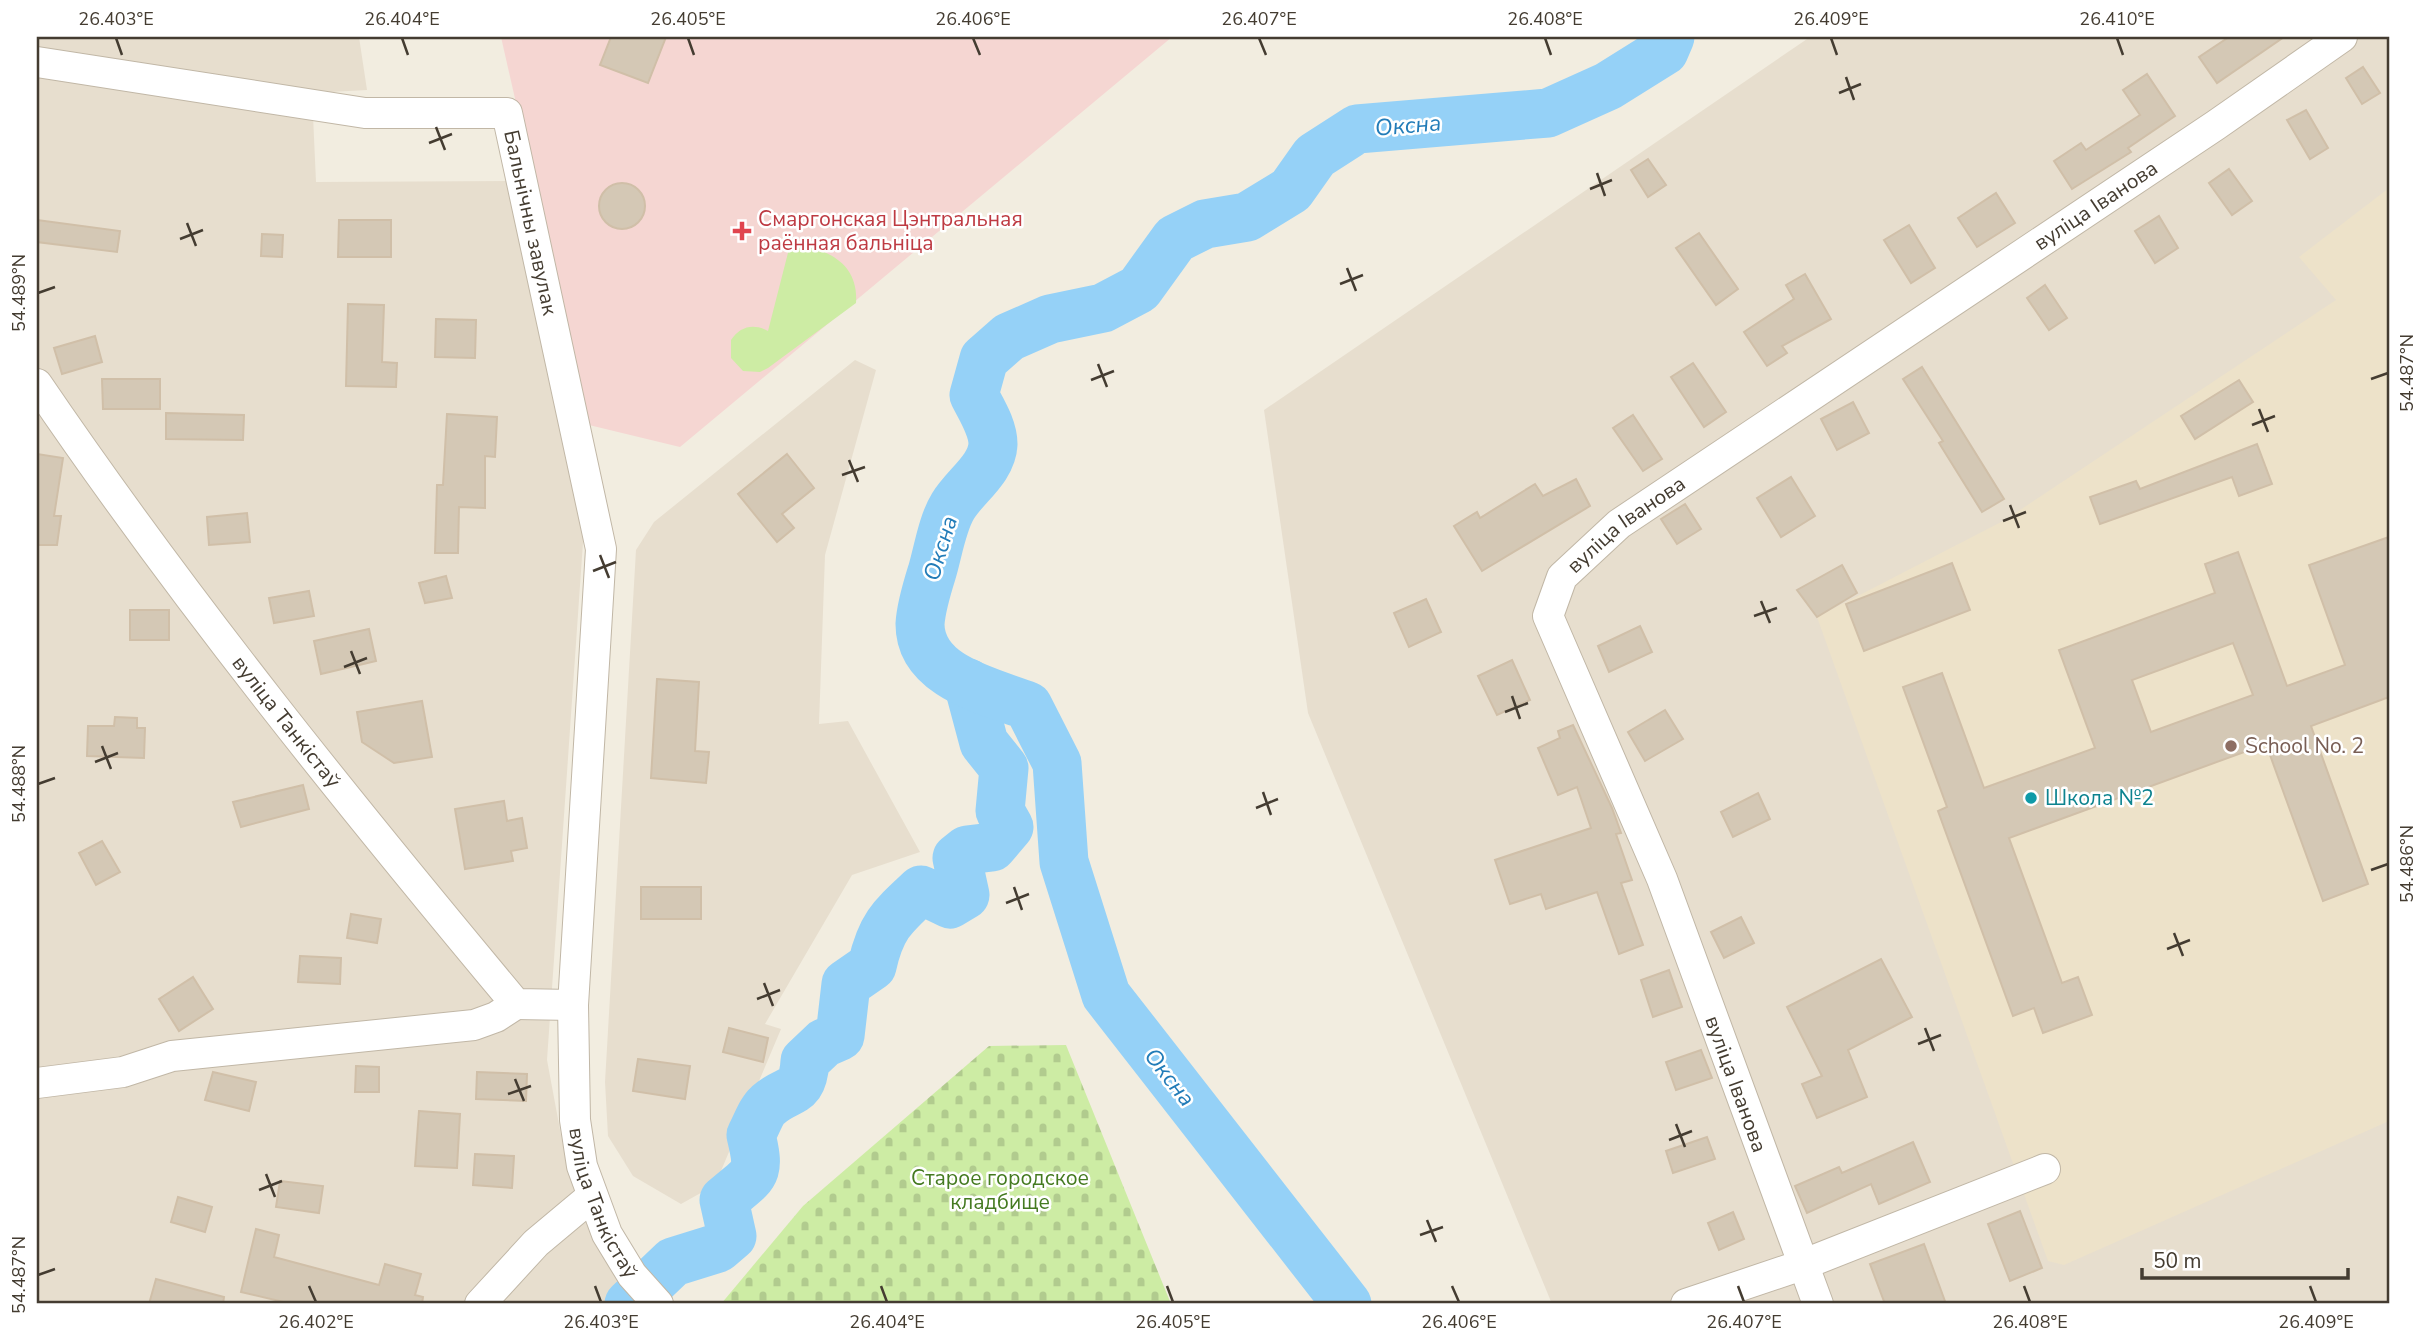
<svg xmlns="http://www.w3.org/2000/svg" width="2426" height="1341" viewBox="0 0 2426 1341" font-family="'Nunito Sans',sans-serif">
<defs>
<pattern id="cemetery-stones" width="16" height="16" patternUnits="userSpaceOnUse" patternTransform="scale(1.75)"><rect width="16" height="16" fill="#cdeca4"/><path d="M2 7V4a2 2 0 0 1 4 0v3zM10 15v-3a2 2 0 0 1 4 0v3z" fill="#b1cb8e"/></pattern>
</defs>
<rect width="100%" height="100%" fill="#f2ede0"/>
<g fill="#e7dece">
<polygon points="37,37 359,37 367,90 312,93 316,182 516,181 584,528 547,1060 566,1162 579,1205 593,1239 624,1290 636,1304 37,1304"/>
<polygon points="1810,37 2389,37 2389,1304 1552,1304 1308,713 1264,410"/>
<polygon points="855,360 876,370 825,555 819,724 848,721 920,852 852,875 765,1024 781,1029 715,1185 681,1204 633,1176 608,1136 605,1082 636,550 654,522"/>
</g>
<polygon fill="#ede2c9" points="2389,188 2389,1121 2064,1265 2048,1261 1817,617 2005,520 2336,300 2299,257"/>
<polygon fill="#f5d6d2" points="501,37 1172,37 680,447 589,425"/>
<path fill="#cdeca4" d="M 790,245 C 825,247 859,262 856,303 L 768,368 L 760,372 L 743,371 L 731,358 L 731,340 C 740,326 754,323 768,331 Z"/>
<polygon fill="url(#cemetery-stones)" points="1066,1045 1171,1304 721,1304 803,1206 989,1046"/>
<g fill="none" stroke-linecap="round" stroke-linejoin="round">
<g stroke="#95d1f7" stroke-width="49">
<path d="M 629,1304 L 673,1262 L 718,1248 L 732,1236 L 724,1200 C 755,1173 761,1177 751,1135 C 756,1126 761,1111 768,1105 C 789,1086 803,1097 805,1061 L 824,1043 L 840,1036 L 846,984 L 872,966 C 881,926 892,917 921,890 L 950,904 L 965,895 L 957,858 L 967,850 L 992,847 L 1009,827 L 1000,811 L 1004,768 L 984,743 L 968,683"/>
<path d="M 1347,1304 L 1106,995 L 1064,862 L 1057,763 L 1028,706 C 989,691 920,677 920,624 C 921,607 927,588 932,572 C 938,552 942,524 953,506 C 965,486 992,469 993,444 C 993,427 981,409 974,395 L 984,359 L 1009,337 L 1050,319 L 1103,308 L 1139,289 L 1175,239 L 1205,224 L 1247,217 L 1291,190 L 1315,156 L 1357,129 L 1548,113 L 1608,86 L 1664,51 L 1670,37"/>
</g>
</g>
<g fill="#d4c8b5" stroke="#d0bfa8" stroke-width="2" fill-rule="evenodd">
<polygon points="611,37 666,37 648,83 600,65"/>
<polygon points="2229,37 2284,37 2217,83 2199,57"/>
<polygon points="2363,67 2380,93 2362,104 2346,78"/>
<polygon points="2147,74 2175,116 2128,148 2131,152 2072,189 2054,161 2081,143 2086,150 2140,115 2123,90"/>
<polygon points="2306,110 2328,148 2310,159 2287,120"/>
<polygon points="1648,159 1666,185 1648,197 1631,170"/>
<polygon points="2229,169 2252,201 2232,215 2209,183"/>
<circle cx="622" cy="206" r="23"/>
<polygon points="1996,193 2015,223 1977,247 1958,218"/>
<polygon points="2159,216 2178,248 2155,263 2135,231"/>
<polygon points="37,220 120,231 117,252 37,242"/>
<polygon points="339,220 391,220 391,257 338,257"/>
<polygon points="1909,225 1935,268 1911,283 1884,240"/>
<polygon points="1699,233 1738,289 1716,305 1676,248"/>
<polygon points="262,234 283,235 282,257 261,256"/>
<polygon points="1805,274 1831,319 1782,346 1787,353 1767,366 1744,332 1794,299 1786,285"/>
<polygon points="2045,285 2067,318 2049,330 2027,298"/>
<polygon points="348,304 384,305 382,362 397,363 396,387 346,386"/>
<polygon points="436,319 476,320 475,358 435,357"/>
<polygon points="95,336 102,362 62,374 54,348"/>
<polygon points="1693,363 1726,412 1704,427 1671,377"/>
<polygon points="1922,367 2004,499 1982,512 1939,443 1943,441 1903,379"/>
<polygon points="102,379 160,379 160,409 103,409"/>
<polygon points="2239,380 2253,402 2195,439 2181,416"/>
<polygon points="1853,402 1869,433 1837,450 1821,419"/>
<polygon points="166,413 244,415 243,440 166,439"/>
<polygon points="447,414 497,417 495,457 485,456 485,508 459,507 458,553 435,553 437,485 443,485"/>
<polygon points="1633,415 1662,459 1643,471 1613,428"/>
<polygon points="2257,444 2272,484 2239,496 2232,477 2100,524 2090,497 2136,481 2140,489"/>
<polygon points="37,454 63,458 54,516 61,516 57,545 37,545"/>
<polygon points="787,454 814,488 782,514 794,528 777,542 738,494"/>
<polygon points="1791,477 1815,516 1781,537 1757,498"/>
<polygon points="1576,479 1590,506 1482,571 1454,526 1477,512 1480,518 1535,484 1543,496"/>
<polygon points="1685,504 1701,529 1677,544 1661,519"/>
<polygon points="247,513 250,542 209,545 207,517"/>
<path d="M 2389,537 L 2389,697 L 2311,726 L 2368,884 L 2323,901 L 2266,744 L 2009,838 L 2062,983 L 2078,977 L 2092,1015 L 2043,1033 L 2034,1008 L 2013,1016 L 1938,811 L 1947,807 L 1903,687 L 1942,673 L 1984,788 L 2095,748 L 2059,650 L 2215,593 L 2205,564 L 2238,552 L 2287,686 L 2345,665 L 2309,565 ZM 2233,643 L 2253,695 L 2151,732 L 2132,680 Z"/>
<polygon points="1952,563 1970,610 1864,651 1846,604"/>
<polygon points="1842,565 1857,593 1817,617 1797,590"/>
<polygon points="446,576 452,598 425,603 419,583"/>
<polygon points="309,591 314,616 274,623 269,598"/>
<polygon points="1426,599 1441,632 1409,647 1394,613"/>
<rect x="130" y="610" width="39" height="30"/>
<polygon points="1640,626 1652,652 1609,672 1598,646"/>
<polygon points="369,629 376,661 321,674 314,641"/>
<polygon points="1512,660 1530,700 1497,715 1478,676"/>
<polygon points="657,679 699,682 695,751 709,752 706,783 651,778"/>
<polygon points="422,701 432,757 394,763 362,742 357,712"/>
<polygon points="1665,710 1683,739 1645,761 1628,732"/>
<polygon points="115,717 137,718 137,728 145,728 144,758 87,756 88,726 114,726"/>
<polygon points="1573,725 1612,808 1621,833 1616,834 1632,880 1621,883 1643,945 1619,954 1597,892 1546,909 1541,894 1510,904 1495,860 1591,828 1577,787 1558,795 1538,748 1560,738 1558,731"/>
<polygon points="303,785 309,809 241,827 233,802"/>
<polygon points="1758,793 1770,819 1733,837 1721,812"/>
<polygon points="504,801 507,821 522,818 527,848 511,851 513,861 465,869 455,809"/>
<polygon points="102,841 120,872 96,885 79,853"/>
<rect x="641" y="887" width="60" height="32"/>
<polygon points="351,914 381,919 377,943 347,938"/>
<polygon points="1741,917 1754,943 1724,958 1711,932"/>
<polygon points="300,956 341,958 340,984 298,982"/>
<polygon points="1881,959 1912,1017 1848,1050 1867,1097 1817,1118 1802,1084 1822,1076 1787,1007"/>
<polygon points="1669,970 1682,1007 1653,1017 1641,980"/>
<polygon points="193,977 213,1009 179,1031 159,999"/>
<polygon points="729,1028 768,1038 763,1062 723,1052"/>
<polygon points="1701,1050 1712,1078 1676,1090 1666,1062"/>
<polygon points="638,1059 690,1066 685,1099 633,1091"/>
<polygon points="356,1066 379,1067 379,1092 355,1092"/>
<polygon points="213,1072 256,1082 249,1111 205,1100"/>
<polygon points="477,1072 527,1074 526,1101 476,1099"/>
<polygon points="419,1111 460,1114 457,1168 415,1166"/>
<polygon points="1707,1137 1715,1159 1673,1173 1666,1151"/>
<polygon points="1913,1142 1930,1182 1879,1204 1871,1184 1807,1213 1795,1186 1839,1167 1842,1173"/>
<polygon points="475,1154 514,1156 512,1188 473,1185"/>
<polygon points="280,1181 323,1186 319,1213 276,1207"/>
<polygon points="178,1197 212,1207 205,1232 171,1222"/>
<polygon points="2020,1211 2042,1268 2010,1281 1988,1224"/>
<polygon points="1733,1212 1744,1239 1719,1250 1708,1223"/>
<polygon points="256,1229 279,1235 274,1257 379,1285 385,1264 421,1274 415,1295 423,1297 422,1304 292,1304 241,1292"/>
<polygon points="1924,1244 1946,1304 1885,1304 1870,1264"/>
<polygon points="156,1279 224,1297 223,1304 149,1304"/>
</g>
<g fill="none" stroke-linecap="round" stroke-linejoin="round">
<defs>
<g id="minor">
<path id="s1" d="M 37,62 L 365,113 L 507,113 L 601,549 L 573,1005 L 575,1120 L 582,1166 L 607,1234 L 632,1275 L 658,1304"/>
<path id="s2" d="M 37,384 C 184,600 349,804 516,1004 L 573,1005"/>
<polyline points="37,1083 123,1072 172,1056 474,1025 496,1017 516,1004"/>
<polyline points="480,1304 536,1243 591,1197"/>
<polyline points="1686,1304 1802,1265 2045,1169"/>
<path id="s3" d="M 1818,1304 L 1662,879 L 1548,616 L 1562,577 L 1619,524 L 2216,125 L 2342,37"/>
</g>
</defs>
<use href="#minor" stroke="#c1b7a6" stroke-width="32"/>
<use href="#minor" stroke="#fff" stroke-width="30"/>
</g>
<path fill="none" stroke="#443c31" stroke-width="2.5" d="M 116,38 L 122,55M 402,38 L 408,55M 688,38 L 694,55M 973,38 L 980,55M 1259,38 L 1266,55M 1545,38 L 1551,55M 1831,38 L 1837,55M 2117,38 L 2123,55M 1846,77 L 1854,100M 1839,93 L 1861,84M 436,127 L 445,150M 429,143 L 452,134M 1597,173 L 1605,196M 1590,189 L 1612,180M 187,223 L 196,246M 180,239 L 203,230M 1347,268 L 1356,291M 1340,284 L 1363,275M 38,293 L 55,287M 1098,364 L 1107,387M 2371,379 L 2388,373M 1091,380 L 1114,371M 2259,409 L 2268,432M 2252,425 L 2275,416M 849,460 L 858,482M 842,475 L 865,467M 2010,505 L 2019,528M 2003,521 L 2026,512M 600,555 L 609,578M 593,571 L 616,562M 1761,601 L 1770,623M 1754,616 L 1777,608M 351,651 L 360,674M 344,667 L 367,658M 1512,696 L 1520,719M 1505,712 L 1528,703M 102,746 L 111,769M 95,762 L 118,753M 38,784 L 55,778M 1263,792 L 1271,815M 1256,808 L 1278,799M 2371,870 L 2388,864M 1014,887 L 1022,910M 1006,903 L 1029,894M 2174,933 L 2183,956M 2167,949 L 2190,940M 764,983 L 773,1006M 757,999 L 780,990M 1925,1028 L 1934,1051M 1918,1044 L 1941,1035M 515,1079 L 524,1101M 508,1094 L 531,1086M 1676,1124 L 1685,1147M 1669,1140 L 1692,1131M 266,1174 L 275,1197M 259,1190 L 282,1181M 1427,1220 L 1436,1242M 1420,1235 L 1443,1227M 38,1275 L 55,1269M 309,1286 L 316,1302M 595,1286 L 601,1302M 881,1286 L 887,1302M 1167,1286 L 1173,1302M 1452,1286 L 1459,1302M 1738,1286 L 1744,1302M 2024,1286 L 2030,1302M 2310,1286 L 2316,1302"/>
<path fill="#e0444e" stroke="#fff" stroke-width="2.5" d="M738.5 220.5h7v7h7v7h-7v7h-7v-7h-7v-7h7z"/>
<circle fill="#8d6e63" stroke="#fff" stroke-width="2.5" cx="2231" cy="746" r="7"/>
<circle fill="#0f9aa8" stroke="#fff" stroke-width="2.5" cx="2031" cy="798" r="7"/>
<g text-anchor="middle" stroke-width="5" stroke-linejoin="round" paint-order="stroke">
<g font-size="21" fill="#443c31" stroke="#fff">
<text dy="7" stroke="none"><textPath href="#s3" startOffset="1432">вуліца Іванова</textPath></text>
<text dy="7" stroke="none"><textPath href="#s1" startOffset="586">Бальнічны завулак</textPath></text>
<text dy="7" stroke="none"><textPath href="#s3" startOffset="864">вуліца Іванова</textPath></text>
<text dy="7" stroke="none"><textPath href="#s2" startOffset="420">вуліца Танкістаў</textPath></text>
<text transform="translate(1736 1084) rotate(70)" y="7">вуліца Іванова</text>
<text dy="7" stroke="none"><textPath href="#s1" startOffset="1580">вуліца Танкістаў</textPath></text>
</g>
<g font-size="21" fill="#be3a42" stroke="#fff" text-anchor="start">
<text x="758" y="226">Смаргонская Цэнтральная<tspan x="758" dy="24">раённая бальніца</tspan></text>
</g>
<g font-size="21" fill="#785e54" stroke="#fff" text-anchor="start">
<text x="2245" y="753">School No. 2</text>
</g>
<g font-size="21" fill="#0d838f" stroke="#fff" text-anchor="start">
<text x="2045" y="805">Школа №2</text>
</g>
<g font-size="21" fill="#447a20" stroke="#fff">
<text x="1000" y="1185">Старое городское<tspan x="1000" dy="24">кладбище</tspan></text>
</g>
<g font-size="23" font-style="italic" fill="#227cb8" stroke="#fff">
<text transform="translate(1408 125) rotate(-5)" y="8">Оксна</text>
<text transform="translate(940 548) rotate(-73)" y="8">Оксна</text>
<text transform="translate(1170 1077) rotate(52)" y="8">Оксна</text>
</g>
</g>
<rect width="2426" height="1341" fill="none" stroke="#ffffff" stroke-width="77"/>
<path d="M2142 1268v10h206v-10" fill="none" stroke="#443c31" stroke-width="3.5"/>
<text x="2153" y="1268" font-size="21" fill="#443c31" stroke="#ffffff" stroke-width="5" paint-order="stroke">50 m</text>
<rect x="38" y="38" width="2350" height="1264" fill="none" stroke="#443c31" stroke-width="2.5"/>
<g font-size="18" text-anchor="middle" fill="#443c31">
<text x="116" y="25">26.403°E</text>
<text x="402" y="25">26.404°E</text>
<text x="688" y="25">26.405°E</text>
<text x="973" y="25">26.406°E</text>
<text x="1259" y="25">26.407°E</text>
<text x="1545" y="25">26.408°E</text>
<text x="1831" y="25">26.409°E</text>
<text x="2117" y="25">26.410°E</text>
<text transform="translate(19 293) rotate(-90)" y="6">54.489°N</text>
<text transform="translate(2407 373) rotate(-90)" y="6">54.487°N</text>
<text transform="translate(19 784) rotate(-90)" y="6">54.488°N</text>
<text transform="translate(2407 864) rotate(-90)" y="6">54.486°N</text>
<text transform="translate(19 1275) rotate(-90)" y="6">54.487°N</text>
<text x="316" y="1328">26.402°E</text>
<text x="601" y="1328">26.403°E</text>
<text x="887" y="1328">26.404°E</text>
<text x="1173" y="1328">26.405°E</text>
<text x="1459" y="1328">26.406°E</text>
<text x="1744" y="1328">26.407°E</text>
<text x="2030" y="1328">26.408°E</text>
<text x="2316" y="1328">26.409°E</text>
</g>
</svg>
